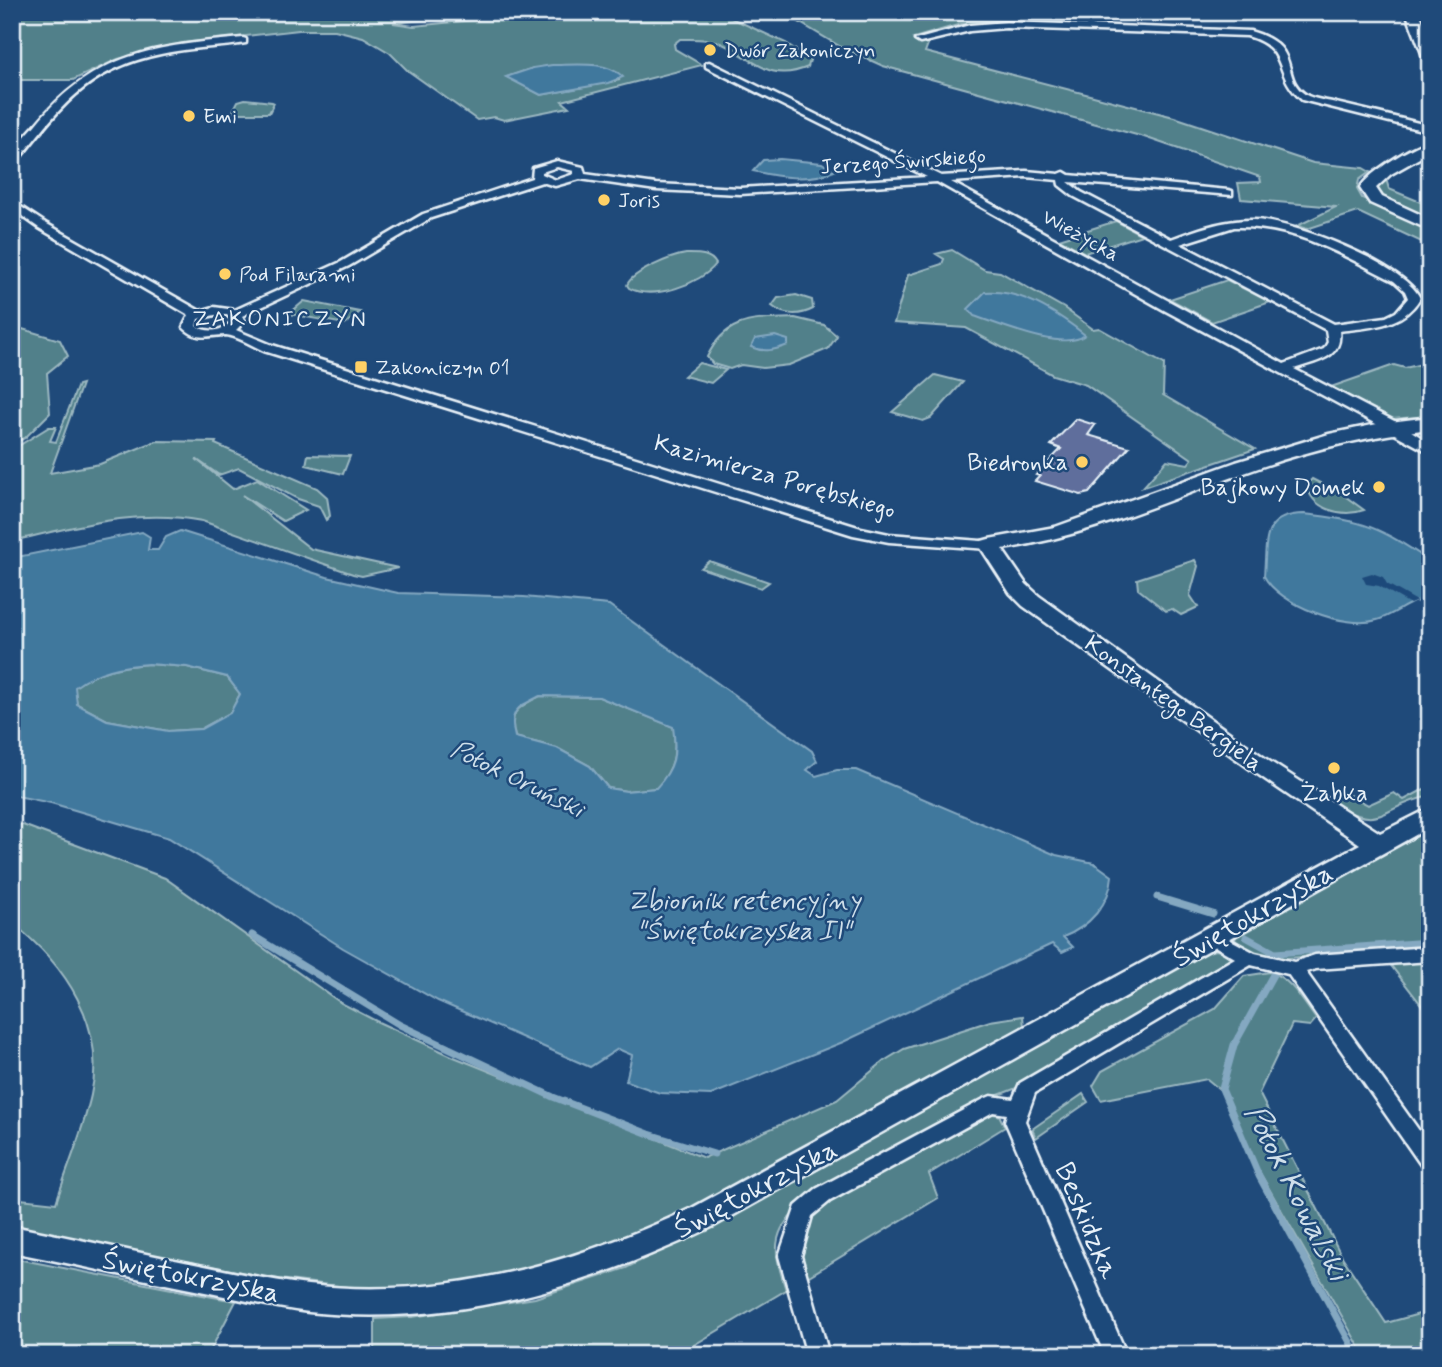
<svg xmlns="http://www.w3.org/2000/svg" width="1442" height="1367" viewBox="0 0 1442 1367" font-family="Mynerve,sans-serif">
<rect width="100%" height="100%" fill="#1f4a7a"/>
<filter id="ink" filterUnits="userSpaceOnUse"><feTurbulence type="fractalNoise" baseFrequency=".0143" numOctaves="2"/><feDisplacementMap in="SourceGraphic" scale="14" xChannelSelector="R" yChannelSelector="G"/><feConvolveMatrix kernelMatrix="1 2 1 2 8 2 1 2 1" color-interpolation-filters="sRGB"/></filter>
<g filter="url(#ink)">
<g fill="#51808a" stroke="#9cb8c1" stroke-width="2" fill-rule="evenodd">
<path d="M 12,12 L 504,12 L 393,23 L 414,26 L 551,12 L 718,12 L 786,43 L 810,60 L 808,67 C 766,85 752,55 718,42 C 707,38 692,39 680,39 L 674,44 L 675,49 L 702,65 L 562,101 L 569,107 L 504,120 L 494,117 L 477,120 L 407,70 L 390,53 L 363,37 L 335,30 L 299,30 L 183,43 L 118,59 L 73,80 L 12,80 ZM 533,68 L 620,80 L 541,95 L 507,77 Z"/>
<polygon points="782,12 966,12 1015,21 961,24 914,38 928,44 925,52 1174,117 1313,163 1363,168 1370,172 1359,180 1357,189 1362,198 1430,231 1430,246 1358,212 1307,229 1297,226 1336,207 1241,199 1238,183 1261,182 1260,177 1144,137 883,66 841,47"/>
<polygon points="245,99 272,102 274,103 269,113 232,113 238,101"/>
<polygon points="1382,178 1386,179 1389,189 1430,206 1430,222 1383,199 1376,189"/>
<polygon points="1116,221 1142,235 1085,253 1059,239"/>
<polygon points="952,250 985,270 1000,272 1064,308 1093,329 1099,328 1164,364 1163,395 1255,449 1143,487 1167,460 1188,464 1192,459 1086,385 1053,375 966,328 894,323 908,275 942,264 944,259 936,254"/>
<path d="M 686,254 C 698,254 710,253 716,264 C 701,284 652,301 629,288 L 627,285 C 632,272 672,256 686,254 Z"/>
<polygon points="1227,280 1270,302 1212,322 1170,299"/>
<path d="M 796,295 L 812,300 L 813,309 C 800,316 784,316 772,306 L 778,298 Z"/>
<polygon points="304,301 360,312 345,324 289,314"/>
<path d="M 795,318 L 824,325 L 837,336 L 828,349 L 789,365 L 763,368 L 741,365 L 730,369 L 713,364 L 707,357 C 727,316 755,320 795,318 Z"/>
<polygon points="12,326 60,340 68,356 47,373 50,413 25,438 12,444"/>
<polygon points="1430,362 1430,416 1391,419 1331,387 1394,365 1405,368"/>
<polygon points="699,363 726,370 711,383 684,376"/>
<polygon points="935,375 963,382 931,418 923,421 892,412"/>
<path d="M 82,384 L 50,473 L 100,464 L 156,441 L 216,442 L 215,444 L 317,488 L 327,497 L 330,516 L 326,520 L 319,506 L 298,499 L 239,468 L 219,475 L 196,459 L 233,489 L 257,479 L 306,510 L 283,521 L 242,495 L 311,549 L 398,568 L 362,576 L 353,574 L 202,521 C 137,508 75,527 12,541 L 12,450 L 49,427 L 56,427 L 50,441 L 56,442 L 78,385 Z"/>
<polygon points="308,455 350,456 343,474 306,465"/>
<path d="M 1312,479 L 1342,494 L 1364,510 C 1342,518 1310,509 1307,484 Z"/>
<polygon points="1195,560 1198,566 1190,595 1198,607 1181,615 1172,609 1166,611 1138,589 1137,579"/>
<polygon points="709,561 769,582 761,588 701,568"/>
<path d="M 149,664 L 187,667 L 227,677 L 240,694 L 230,713 L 201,729 L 168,731 L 107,720 L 77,704 L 74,687 C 98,670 121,666 149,664 Z"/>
<path d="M 540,696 L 599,697 L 674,727 C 676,754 675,767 657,788 L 626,791 L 608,788 L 590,766 L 557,748 L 515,737 C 508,710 518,708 540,696 Z"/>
<path d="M 1430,786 L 1430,796 C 1376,807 1387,834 1327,802 L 1346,793 L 1368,805 L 1394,793 L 1404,800 Z"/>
<path d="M 12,821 L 165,878 L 341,1003 L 376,1021 L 454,1057 L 704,1158 L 837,1100 L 884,1061 L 904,1049 L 990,1021 L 1023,1016 L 1024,1027 L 652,1230 L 558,1263 L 451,1284 L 364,1289 L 270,1278 L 12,1226 L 12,1198 L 56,1203 C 67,1168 83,1131 91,1095 C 107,1026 65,964 12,923 Z"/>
<polygon points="1430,829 1430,948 1274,959 1246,949 1235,940 1236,936"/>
<path d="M 1216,950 L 1224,952 L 1230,958 L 1222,968 L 1014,1089 C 962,1108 915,1137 867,1165 C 839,1182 800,1198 782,1228 C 771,1249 780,1270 786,1290 L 694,1345 L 696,1355 L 375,1355 L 375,1319 L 412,1317 L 535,1298 L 626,1268 L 810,1174 L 1202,953 Z"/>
<polygon points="1430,960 1430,1016 1389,963"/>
<path d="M 1270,972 C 1292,979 1303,1002 1316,1019 L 1310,1026 L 1292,1024 L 1259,1093 L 1341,1255 L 1386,1323 L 1430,1311 L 1430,1355 L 1364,1355 L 1255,1164 L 1224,1093 L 1207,1079 L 1101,1100 L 1093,1086 L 1102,1071 L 1215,1009 L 1244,976 Z"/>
<polygon points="1083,1094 1088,1102 1036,1138 1032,1129"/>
<polygon points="982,1112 999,1115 1005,1127 929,1174 938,1198 804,1279 798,1254 815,1212 836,1197"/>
<polygon points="12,1258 213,1297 236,1301 208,1355 12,1355"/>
</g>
<g fill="#41789d" stroke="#84a8c1" stroke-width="2" fill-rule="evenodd">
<path d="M 552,65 C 574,65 606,60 623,77 L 608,83 L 541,95 L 506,77 L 533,68 Z"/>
<path d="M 780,159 L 822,163 L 834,171 C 809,182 779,177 753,171 L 763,160 Z"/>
<path d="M 985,292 C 1020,289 1059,314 1085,335 C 1064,352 999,324 974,316 L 968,309 Z"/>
<path d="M 775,336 L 788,340 L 788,345 C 775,350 764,353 751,347 L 755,339 Z"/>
<path d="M 1304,514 C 1365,520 1380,528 1430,561 L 1430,608 L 1416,601 C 1403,606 1391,616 1377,620 C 1346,630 1278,604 1264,576 C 1267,540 1261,515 1304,514 Z"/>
<path d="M 180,531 L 327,577 L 398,593 L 524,597 L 609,605 L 812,751 L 817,761 L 807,770 L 816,776 L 837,770 L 856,770 L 1056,855 L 1094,863 L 1112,876 C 1110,904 1089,927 1063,937 L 1073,947 L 1062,952 L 1052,944 L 843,1042 L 711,1095 L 660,1093 L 626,1081 L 632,1055 L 618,1049 L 590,1067 L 438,1001 L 343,948 L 169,838 L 51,803 L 12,795 L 12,558 L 142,532 L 150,537 L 148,550 L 158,550 L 166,537 ZM 149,664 L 187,667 L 227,677 L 240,694 L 230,713 L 201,729 L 168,731 L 107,720 L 77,704 L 75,687 C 98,670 121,666 149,664 ZM 540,696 L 599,697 L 673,727 C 677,754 675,768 656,788 L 626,791 L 608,788 L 590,766 L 557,748 L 515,737 C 508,710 518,707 540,696 Z"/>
</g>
<polygon fill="#1f4a7a" points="1372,573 1383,577 1387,584 1417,601 1410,604 1379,586 1366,584 1362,576"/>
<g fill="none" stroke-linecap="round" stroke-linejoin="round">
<polyline stroke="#84a8c1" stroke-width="5" points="1157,897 1160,898"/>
<g stroke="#84a8c1" stroke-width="7">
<polyline points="1157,897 1213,914"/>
<polyline points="252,935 400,1025 553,1097 649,1134 714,1154"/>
<polyline points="1246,937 1275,953 1430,942"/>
<polyline points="1275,971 1234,1045 1222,1089 1259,1176 1357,1355"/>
</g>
</g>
<polygon fill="#5e6e9c" stroke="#e8f1f8" stroke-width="2" points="1076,419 1095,425 1088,435 1129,447 1089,493 1081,495 1035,481 1040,476 1036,475 1061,449 1051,445"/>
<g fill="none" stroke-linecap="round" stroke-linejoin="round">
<defs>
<g id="street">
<path d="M 1006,22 L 1250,31 C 1306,47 1277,78 1308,96 C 1317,100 1330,101 1340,104 C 1370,111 1400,118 1430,126 L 1430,132 L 1302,100 C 1272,74 1290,48 1247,36 L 1006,28 L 970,31 L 920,43 L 915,40 L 970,25 Z"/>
<path d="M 243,38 L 246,39 L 246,43 C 224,47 200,47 177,51 C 93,64 65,100 16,163 L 12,164 C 12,148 26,136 36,124 C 95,52 156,46 243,38 Z"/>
<path d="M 709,62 L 941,176 L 1026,171 L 1059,174 L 1064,172 L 1069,175 L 1228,190 L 1232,191 L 1232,195 L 1068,182 L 1081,192 L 1171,239 C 1199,229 1225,219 1254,220 C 1292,221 1404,264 1420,298 C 1402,328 1370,327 1339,331 C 1343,359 1315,361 1294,369 L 1400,424 L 1430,443 L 1430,453 L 1164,310 L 937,182 L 740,194 L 656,190 L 580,179 L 555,186 L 542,182 L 431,218 L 349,266 L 242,316 L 245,321 L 236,330 L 272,345 L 861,528 L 889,534 L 994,542 L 996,545 L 994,548 L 989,549 L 889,542 L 853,535 L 264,351 C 253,346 237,336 226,335 C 208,335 198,342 183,327 L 189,315 L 39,228 L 12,209 L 12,201 L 47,224 L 200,311 L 214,307 L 235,310 L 341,262 L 423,214 L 532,178 L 533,168 L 557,161 L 583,167 L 585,174 L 656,184 L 740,188 L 927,177 L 706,67 L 706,63 ZM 557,167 L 574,171 L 574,174 L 556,180 L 542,174 L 542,172 ZM 1026,177 L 1058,180 L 1059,185 L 1073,196 L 1326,330 L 1328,342 L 1324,349 L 1284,364 L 951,182 ZM 1234,227 C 1294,225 1342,255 1394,281 L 1405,291 L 1408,298 L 1396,312 L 1386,317 L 1334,324 L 1180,244 ZM 215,315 L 227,315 L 233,321 C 222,331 209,334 196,326 L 198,319 Z"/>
<polygon points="1214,931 1255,953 1294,962 1315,955 1430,947 1430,961 1316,969 1306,972 1430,1146 1430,1170 1423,1168 1288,974 1251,965 1035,1093 1025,1121 1127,1355 1105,1355 1005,1121 1007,1114 993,1112 830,1201 812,1216 801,1256 829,1355 807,1355 779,1256 796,1206 816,1189 984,1099 991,1096 1013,1099 1020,1083 1235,958 1208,942 1205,937 1208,932"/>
</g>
<g id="secondary">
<polygon points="1406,12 1419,12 1430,39 1430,60 1423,56"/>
<path d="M 1430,141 L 1430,152 L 1391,174 L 1376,188 L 1382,197 L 1430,219 L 1430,230 L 1370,203 L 1360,188 C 1369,172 1412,146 1430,141 Z"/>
<path d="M 1430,417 L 1430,429 C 1367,436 1307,450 1247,472 C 1167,500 1087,537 1002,549 L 1026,584 L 1039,596 L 1269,761 L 1380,833 L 1430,808 L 1430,827 L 714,1226 C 588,1287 451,1328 309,1312 C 276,1308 243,1300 210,1293 C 144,1280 78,1265 12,1252 L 12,1226 C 78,1239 144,1254 209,1267 C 242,1274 275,1281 308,1285 C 442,1300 572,1265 692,1208 L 1360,844 L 1253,771 L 1023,606 L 1010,593 L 979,545 L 982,541 L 989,539 L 1055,527 L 1236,462 L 1329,434 L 1382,423 Z"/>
</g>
</defs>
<use href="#street" stroke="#e8f1f8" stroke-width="5"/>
<use href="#secondary" stroke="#e8f1f8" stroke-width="5"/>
<use href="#street" fill="#1f4a7a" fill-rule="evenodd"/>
<use href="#secondary" fill="#1f4a7a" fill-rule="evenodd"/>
</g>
</g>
<g fill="#ffd166" stroke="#1f4a7a" stroke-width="2.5">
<circle cx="710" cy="50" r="7"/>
<circle cx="189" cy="116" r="7"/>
<circle cx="604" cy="200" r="7"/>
<circle cx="225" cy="274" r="7"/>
<rect x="354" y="360" width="14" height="14" rx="3.5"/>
<circle cx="1082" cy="462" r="7"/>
<circle cx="1379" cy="487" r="7"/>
<circle cx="1334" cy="768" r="7"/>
</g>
<g text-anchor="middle" stroke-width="5" stroke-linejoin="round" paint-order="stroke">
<g font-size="21" fill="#e8f1f8" stroke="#1f4a7a" text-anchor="start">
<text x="724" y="57">Dwór Zakoniczyn</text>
<text x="203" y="123">Emi</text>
<text x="618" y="207">Joris</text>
<text x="239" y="281">Pod Filarami</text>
<text x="375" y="374">Zakoniczyn 01</text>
</g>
<g font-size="21" fill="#e8f1f8" stroke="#1f4a7a">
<text transform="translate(903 161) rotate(-4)" y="7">Jerzego Świrskiego</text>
<text transform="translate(1081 235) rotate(29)" y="7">Wieżycka</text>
</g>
<g font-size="23" letter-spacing="2" fill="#e8f1f8" stroke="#1f4a7a">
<text x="280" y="326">ZAKONICZYN</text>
</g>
<g font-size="24" fill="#e8f1f8" stroke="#1f4a7a" text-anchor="end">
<text x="1068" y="470">Biedronka</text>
<text x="1365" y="495">Bajkowy Domek</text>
<text x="1334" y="801" text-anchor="middle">Żabka</text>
</g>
<g font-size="24" fill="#e8f1f8" stroke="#1f4a7a">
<text transform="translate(775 476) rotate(16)" y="8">Kazimierza Porębskiego</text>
<text transform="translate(1174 703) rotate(36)" y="8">Konstantego Bergiela</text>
</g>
<g font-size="26" font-style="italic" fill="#cfdfea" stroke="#1f4a7a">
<text transform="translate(518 778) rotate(26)" y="9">Potok Oruński</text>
<text x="744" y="909">Zbiornik retencyjny<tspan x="744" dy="30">"Świętokrzyska II"</tspan></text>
</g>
<g font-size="28" fill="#e8f1f8" stroke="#1f4a7a">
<text transform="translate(1252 914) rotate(-30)" y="10">Świętokrzyska</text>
<text transform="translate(755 1188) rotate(-28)" y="10">Świętokrzyska</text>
<text transform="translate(1088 1220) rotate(67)" y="10">Beskidzka</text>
<text transform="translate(191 1275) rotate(11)" y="10">Świętokrzyska</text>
</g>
<g font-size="32" font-style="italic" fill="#cfdfea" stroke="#1f4a7a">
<text transform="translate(1298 1192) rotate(63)" y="11">Potok Kowalski</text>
</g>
</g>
<rect width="1442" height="1367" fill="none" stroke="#1f4a7a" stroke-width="42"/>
<rect x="21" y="21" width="1400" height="1325" fill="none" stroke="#e8f1f8" stroke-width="2.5" filter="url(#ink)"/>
</svg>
